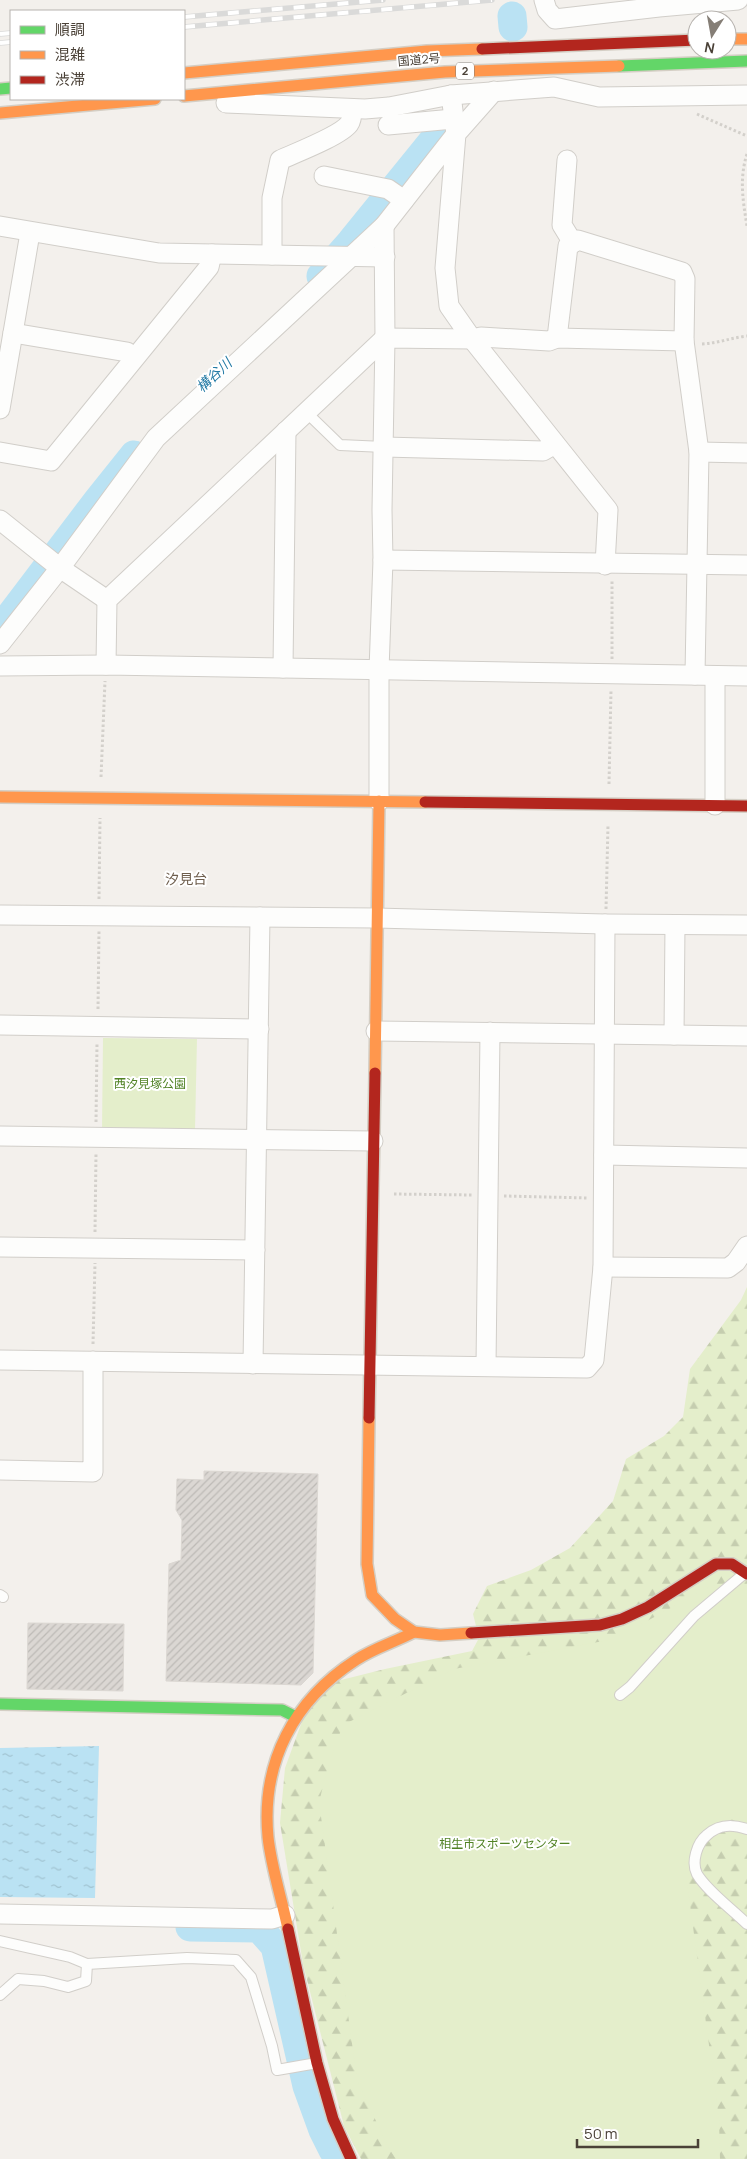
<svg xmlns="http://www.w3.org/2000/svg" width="747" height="2159" viewBox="0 0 747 2159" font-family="Manrope,'Noto Sans JP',sans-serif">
<defs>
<pattern id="forest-firs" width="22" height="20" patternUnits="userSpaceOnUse" patternTransform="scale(1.25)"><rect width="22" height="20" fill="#e4eecb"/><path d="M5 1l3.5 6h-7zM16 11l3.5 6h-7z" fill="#c5cdaf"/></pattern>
<pattern id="water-ripples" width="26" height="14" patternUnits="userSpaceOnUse" patternTransform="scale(1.25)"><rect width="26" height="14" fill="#bae2f3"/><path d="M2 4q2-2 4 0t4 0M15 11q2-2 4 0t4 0" fill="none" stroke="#a1c3d1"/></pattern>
<pattern id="building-hatch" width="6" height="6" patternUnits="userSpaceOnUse" patternTransform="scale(1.25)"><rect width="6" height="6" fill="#dbd7d3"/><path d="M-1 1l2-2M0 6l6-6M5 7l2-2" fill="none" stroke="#bdbab6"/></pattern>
</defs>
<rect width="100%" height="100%" fill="#f3f0ec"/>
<polygon fill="url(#forest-firs)" points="747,1287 747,2159 361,2159 344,2126 303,1964 280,1823 285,1768 304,1716 333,1682 385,1669 472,1651 479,1638 473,1614 487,1586 531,1570 570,1548 613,1501 626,1459 664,1436 683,1417 690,1369 741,1300"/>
<g fill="#e4eecb">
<polygon points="103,1038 197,1039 195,1130 102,1129"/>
<path d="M 713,1585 L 740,1589 L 747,1594 L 747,1827 L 731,1819 C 707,1828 692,1835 684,1860 L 719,2119 L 720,2159 L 396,2159 L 388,2147 L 357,2080 L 319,1802 L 329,1763 L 343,1725 L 454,1669 L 614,1639 Z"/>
</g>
<polygon fill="url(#water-ripples)" points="99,1746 95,1898 0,1897 0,1748"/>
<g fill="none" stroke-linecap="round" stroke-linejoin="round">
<g stroke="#bae2f3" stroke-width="29">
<polyline points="512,16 513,27"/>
<polyline points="321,276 351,242 441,131"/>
<polyline points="7,620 98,500 134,455"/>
<polyline points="190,1927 259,1928 275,1946 307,2086 323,2130 333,2150"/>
</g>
</g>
<g fill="url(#building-hatch)" stroke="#dbd7d2">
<polygon points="204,1471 318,1474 313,1673 301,1685 166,1681 169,1564 181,1560 182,1520 176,1510 177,1479 204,1480"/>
<polygon points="28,1623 124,1624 123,1691 27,1689"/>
</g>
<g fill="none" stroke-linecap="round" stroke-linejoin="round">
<defs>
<g id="lane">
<polyline points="306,412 340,445 384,447"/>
<polyline points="0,1595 3,1597"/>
<polyline points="620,1695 630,1687 694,1616 745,1573"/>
<path d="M 747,1829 C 732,1824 719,1824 707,1835 C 697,1843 691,1862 697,1874 C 707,1891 732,1909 747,1924"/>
<polyline points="0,1941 70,1957 87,1964"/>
<polyline points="0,1995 18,1979 44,1981 68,1987 86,1981 87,1964 187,1958 236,1960 251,1977 272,2046 277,2070 317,2063"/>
</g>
<g id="street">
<polyline points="544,0 547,10 555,19 659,7 738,0"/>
<polyline points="494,91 456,134 445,268 449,306 472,339 608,510 605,565"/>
<polyline points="226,103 365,109 389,107 451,95 554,87 599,97 747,95"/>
<polyline points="388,125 453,119"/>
<polyline points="567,160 562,225 573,243"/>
<polyline points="324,176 388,189 404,200"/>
<polyline points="0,226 159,253 385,257"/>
<path d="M 272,255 L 272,198 L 280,160 C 295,153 340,136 349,124 C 352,120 352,113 352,109"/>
<polyline points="13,333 127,352 134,358"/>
<polyline points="557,338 568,246 578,240 682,272 685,279 684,341 699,452 695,675"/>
<polyline points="0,409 30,233"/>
<polyline points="384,447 543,451 555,444"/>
<polyline points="0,452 51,461 209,267 212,254"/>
<polyline points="699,452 747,453"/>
<polyline points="0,520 60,568 107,600"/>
<polyline points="383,560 747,565"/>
<polyline points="0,644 60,568 156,438 384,226 456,134 451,95"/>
<polyline points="106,665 107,600 385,338 472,339 481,337 549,341 557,338 684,341"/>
<polyline points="0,666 106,665 747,676"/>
<polyline points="283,668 286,431"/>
<polyline points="379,801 379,670 383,560 382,510 385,338 384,226"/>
<polyline points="715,805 715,676"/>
<polyline points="0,915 376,918 605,924 747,925"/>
<polyline points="0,1025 259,1029"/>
<polyline points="376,1031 747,1036"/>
<polyline points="674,1035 675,925"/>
<polyline points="0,1136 373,1141"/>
<polyline points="604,1155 747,1158"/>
<polyline points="0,1247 255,1250"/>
<polyline points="603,1267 728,1268 736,1262 747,1246"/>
<polyline points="0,1360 587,1368 594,1360 603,1267 605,924"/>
<polyline points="253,1364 260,917"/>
<polyline points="486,1366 490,1032"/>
<polyline points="0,1470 93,1472 93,1361"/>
<polyline points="0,1914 272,1919 285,1915"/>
</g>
<g id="fast">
<polyline points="619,66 747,61"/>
<polyline points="0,89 11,88"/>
<polyline points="0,1704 282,1710 296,1717"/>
</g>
<g id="slow">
<polyline points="727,39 747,39"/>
<polyline points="184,73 427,51 482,49"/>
<polyline points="184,96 445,72 619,66"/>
<polyline points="0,113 155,99"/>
<polyline points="0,797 425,802"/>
<polyline points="375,1073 379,801"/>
<polyline points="369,1418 367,1564 372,1595 395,1619 414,1632 440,1635 471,1633"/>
<path d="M 288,1929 C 282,1900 271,1866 268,1837 C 261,1762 294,1700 356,1660 C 374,1648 395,1642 414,1632"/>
</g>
<g id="jam">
<polyline points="482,49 697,40"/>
<polyline points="425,802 747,806"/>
<polyline points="369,1418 375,1073"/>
<polyline points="471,1633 600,1625 622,1619 648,1607 716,1564 732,1564 747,1574"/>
<polyline points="288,1929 317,2063 333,2119 351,2159"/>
</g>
</defs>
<use href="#lane" stroke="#d1cec9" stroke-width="12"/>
<use href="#street" stroke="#d1cec9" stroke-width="21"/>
<use href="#fast" stroke="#d4cec4" stroke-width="14"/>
<use href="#slow" stroke="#d4cec4" stroke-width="14"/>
<use href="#jam" stroke="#d4cec4" stroke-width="14"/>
<g stroke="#d3d0cb" stroke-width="3" stroke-dasharray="2.5 2.5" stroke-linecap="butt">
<polyline points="697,114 747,136"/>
<path d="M 747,154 C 739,179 743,201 747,226"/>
<path d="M 702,344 C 718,343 731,338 747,336"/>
<polyline points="612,659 612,580"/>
<polyline points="101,777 105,681"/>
<polyline points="609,784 611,690"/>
<polyline points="99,899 100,818"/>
<polyline points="606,909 608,825"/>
<polyline points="98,1009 99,931"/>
<polyline points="96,1122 97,1043"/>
<polyline points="394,1194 473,1195"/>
<polyline points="504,1196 588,1198"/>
<polyline points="95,1232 96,1153"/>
<polyline points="93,1344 95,1263"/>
</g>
<use href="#lane" stroke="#fdfdfc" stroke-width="10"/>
<use href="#street" stroke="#fdfdfc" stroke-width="19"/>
<use href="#fast" stroke="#63d668" stroke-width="11"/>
<use href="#slow" stroke="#ff974d" stroke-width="11"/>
<use href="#jam" stroke="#b3261e" stroke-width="11"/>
<defs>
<g id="rail">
<polyline points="184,17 383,0"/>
<polyline points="184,27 492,0"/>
<polyline points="0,34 11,33"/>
<polyline points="0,43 11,42"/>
</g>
</defs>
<use href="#rail" stroke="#dadad9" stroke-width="5.5"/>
<use href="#rail" stroke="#fff" stroke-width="4" stroke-dasharray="11" stroke-linecap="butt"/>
</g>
<g text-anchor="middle" stroke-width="4" stroke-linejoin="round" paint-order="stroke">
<rect fill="#fff" stroke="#807a73" stroke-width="1" x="456" y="62.5" width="18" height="17" rx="4"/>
<g font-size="11" font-weight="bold" fill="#4a4137">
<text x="465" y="75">2</text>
</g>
<g font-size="12" fill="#4a4137" stroke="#fff">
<text transform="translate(419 60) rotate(-5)" y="4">国道2号</text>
</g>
<g font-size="12" fill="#518225" stroke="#fff">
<text x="150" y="1088">西汐見塚公園</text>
<text x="505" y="1848">相生市スポーツセンター</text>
</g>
<g font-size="14" font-style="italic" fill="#247ba5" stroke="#fff">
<text transform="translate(214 375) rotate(-43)" y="5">構谷川</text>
</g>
<g font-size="14" fill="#6e5e4d" stroke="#fff">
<text x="186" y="884">汐見台</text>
</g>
</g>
<rect x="10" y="10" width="175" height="90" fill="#ffffff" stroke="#b7b3af"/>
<rect x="20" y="26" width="25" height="8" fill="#63d668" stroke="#b7b3af"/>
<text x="55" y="35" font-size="15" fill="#4a4137">順調</text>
<rect x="20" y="51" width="25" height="8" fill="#ff974d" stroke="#b7b3af"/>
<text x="55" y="60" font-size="15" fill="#4a4137">混雑</text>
<rect x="20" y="76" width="25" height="8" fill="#b3261e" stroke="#b7b3af"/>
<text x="55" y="85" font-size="15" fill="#4a4137">渋滞</text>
<g transform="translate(712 35) rotate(191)"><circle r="24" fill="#ffffff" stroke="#b7b3af"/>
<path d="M0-4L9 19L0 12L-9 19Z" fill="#857e76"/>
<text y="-8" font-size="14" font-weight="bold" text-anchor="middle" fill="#4a4137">N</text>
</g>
<path d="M577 2139v8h121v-8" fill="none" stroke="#4a4137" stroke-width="2.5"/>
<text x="584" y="2139" font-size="15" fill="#4a4137" stroke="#ffffff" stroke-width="4" paint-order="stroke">50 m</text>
</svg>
